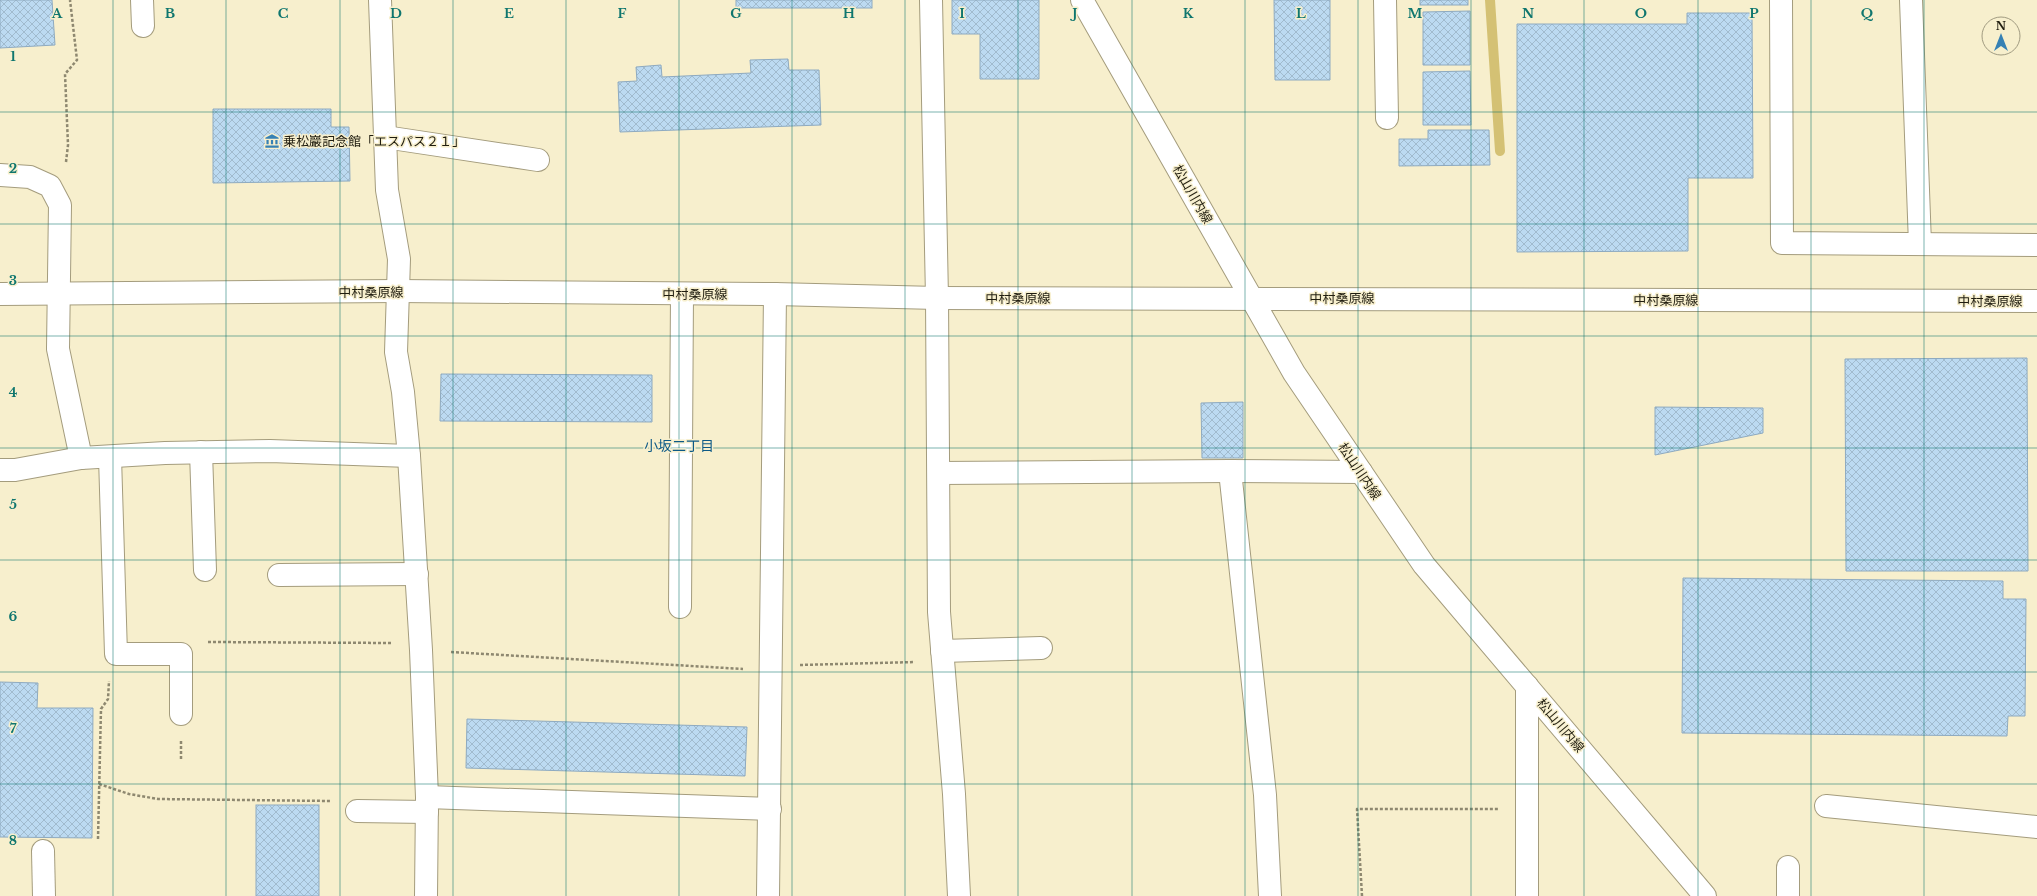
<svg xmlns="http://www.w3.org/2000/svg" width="2037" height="896" viewBox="0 0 2037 896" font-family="'Libre Baskerville','Noto Sans JP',serif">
<defs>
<pattern id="building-cross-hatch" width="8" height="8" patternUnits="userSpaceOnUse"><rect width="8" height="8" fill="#bcdaf1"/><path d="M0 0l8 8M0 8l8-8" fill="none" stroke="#a1bbce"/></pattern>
</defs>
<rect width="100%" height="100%" fill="#f7efcd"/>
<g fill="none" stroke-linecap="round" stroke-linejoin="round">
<polyline stroke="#d4c174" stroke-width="10" points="1490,0 1500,151"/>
</g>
<g fill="url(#building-cross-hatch)" stroke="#8eaac0">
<polygon points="0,0 52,0 55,45 0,48"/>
<rect x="736" y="0" width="136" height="8"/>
<polygon points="952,0 1039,0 1039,79 980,79 980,34 952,34"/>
<polygon points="1274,0 1330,0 1330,80 1275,80"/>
<rect x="1420" y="0" width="48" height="5"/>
<polygon points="1470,11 1470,65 1423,65 1423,12"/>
<polygon points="1687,13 1752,13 1753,178 1688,178 1688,251 1517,252 1517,24 1687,24"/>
<polygon points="788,59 789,70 819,70 821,125 620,132 618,82 637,81 636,67 661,65 662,77 751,73 750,60"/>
<polygon points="1470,71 1471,125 1423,125 1423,72"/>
<polygon points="213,109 331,109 331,127 349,127 350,181 213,183"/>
<polygon points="1428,130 1489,130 1490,165 1399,166 1399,139 1428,139"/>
<polygon points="2027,358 2028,571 1846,571 1845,359"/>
<polygon points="441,374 652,375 652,422 440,421"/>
<polygon points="1243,402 1243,458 1202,458 1201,403"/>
<polygon points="1655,407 1763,408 1763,433 1655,455"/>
<polygon points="1683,578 2003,581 2003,599 2026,599 2025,716 2008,716 2007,736 1682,733"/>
<polygon points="0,682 38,683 37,708 93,708 92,838 0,837"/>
<polygon points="467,719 747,727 745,776 466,768"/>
<rect x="256" y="805" width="63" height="91"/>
</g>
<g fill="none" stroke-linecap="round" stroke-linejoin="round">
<defs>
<g id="minor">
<polyline points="142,0 143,26"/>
<polyline points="380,0 387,190 399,259 396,352 403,392 409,456 421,650 427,797 426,896"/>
<polyline points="931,0 937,298 939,612 954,794 959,896"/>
<polyline points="1385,0 1387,118"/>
<polyline points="1781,0 1782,243 2037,245"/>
<polyline points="1911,0 1920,244"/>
<polyline points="385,137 538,160"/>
<polyline points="0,175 30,177 50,186 60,205 58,349 81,458"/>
<polyline points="0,294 398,291 775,294 937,298 2037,301"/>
<polyline points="201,452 205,570"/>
<polyline points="110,457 116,654 181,654 181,714"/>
<polyline points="0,470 15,470 81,458 165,453 270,451 409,456"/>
<polyline points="1230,471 1265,795 1270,896"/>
<polyline points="939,473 1230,471 1361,472"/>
<polyline points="279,575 417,574"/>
<polyline points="680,607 682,294"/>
<polyline points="942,651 1041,648"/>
<polyline points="1527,686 1527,896"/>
<polyline points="427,797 770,809"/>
<polyline points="1826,806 2037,827"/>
<polyline points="357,811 427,812"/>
<polyline points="43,851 44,896"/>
<polyline points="1788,867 1788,896"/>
<polyline points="768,896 775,294"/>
</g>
<polyline id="major" points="1082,0 1294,373 1424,565 1705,896"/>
</defs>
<use href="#minor" stroke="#a49c7d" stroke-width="24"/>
<use href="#major" stroke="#a49c7d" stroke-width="24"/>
<g stroke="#8e8870" stroke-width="2.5" stroke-dasharray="3 2" stroke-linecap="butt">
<polyline points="66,162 68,145 65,74 77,60 70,0"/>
<polyline points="208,642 393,643"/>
<polyline points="451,652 743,669"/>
<polyline points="800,665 915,662"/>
<polyline points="181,741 181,760"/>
<polyline points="99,784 129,794 158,799 331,801"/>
<polyline points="98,839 101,709 108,699 109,681"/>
<polyline points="1362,896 1357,809 1498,809"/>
</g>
<use href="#minor" stroke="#fff" stroke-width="22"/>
<use href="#major" stroke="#fff" stroke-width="22"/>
</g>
<path fill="none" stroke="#0f766e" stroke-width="1" stroke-opacity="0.55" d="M 113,0 L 113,896M 226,0 L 226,896M 340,0 L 340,896M 453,0 L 453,896M 566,0 L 566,896M 679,0 L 679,896M 792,0 L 792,896M 905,0 L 905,896M 1018,0 L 1018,896M 1132,0 L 1132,896M 1245,0 L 1245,896M 1358,0 L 1358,896M 1471,0 L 1471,896M 1584,0 L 1584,896M 1698,0 L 1698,896M 1811,0 L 1811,896M 1924,0 L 1924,896M 0,112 L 2037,112M 0,224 L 2037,224M 0,336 L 2037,336M 0,448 L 2037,448M 0,560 L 2037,560M 0,672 L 2037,672M 0,784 L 2037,784"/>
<defs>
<symbol id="museum-bare" viewBox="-9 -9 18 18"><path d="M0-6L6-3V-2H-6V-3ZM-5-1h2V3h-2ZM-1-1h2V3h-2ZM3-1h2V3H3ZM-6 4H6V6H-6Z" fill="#3681b4" stroke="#f7efcd" stroke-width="2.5" paint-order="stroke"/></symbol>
</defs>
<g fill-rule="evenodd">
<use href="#museum-bare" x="262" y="131" width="20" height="20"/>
</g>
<g text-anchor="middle" stroke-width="3" stroke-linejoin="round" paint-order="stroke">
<g font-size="13" fill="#201d10" stroke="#f7efcd" text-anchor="start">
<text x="283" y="146">乗松巖記念館「エスパス２１」</text>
</g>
<g font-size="13" fill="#201d10" stroke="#f7efcd">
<text transform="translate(1193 194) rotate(60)" y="5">松山川内線</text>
<text x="371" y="297">中村桑原線</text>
<text x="695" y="299">中村桑原線</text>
<text x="1018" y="303">中村桑原線</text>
<text x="1342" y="303">中村桑原線</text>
<text x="1666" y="305">中村桑原線</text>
<text x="1990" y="306">中村桑原線</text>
<text transform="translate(1360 471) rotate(56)" y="5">松山川内線</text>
<text transform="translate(1561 725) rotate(50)" y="5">松山川内線</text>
</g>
<g font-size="14" fill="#0c5986" stroke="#f7efcd">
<text x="679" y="451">小坂二丁目</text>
</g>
</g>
<g font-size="13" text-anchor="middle" font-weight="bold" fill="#0f766e" stroke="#f7efcd" stroke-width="3" stroke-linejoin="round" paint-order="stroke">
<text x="57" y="18">A</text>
<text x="170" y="18">B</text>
<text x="283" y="18">C</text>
<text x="396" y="18">D</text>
<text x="509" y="18">E</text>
<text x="622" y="18">F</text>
<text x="736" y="18">G</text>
<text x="849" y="18">H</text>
<text x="962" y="18">I</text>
<text x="1075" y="18">J</text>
<text x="1188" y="18">K</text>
<text x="1301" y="18">L</text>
<text x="1415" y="18">M</text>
<text x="1528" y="18">N</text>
<text x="1641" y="18">O</text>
<text x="1754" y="18">P</text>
<text x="1867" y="18">Q</text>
<text x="13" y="61">1</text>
<text x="13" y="173">2</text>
<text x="13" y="285">3</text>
<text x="13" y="397">4</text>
<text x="13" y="509">5</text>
<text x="13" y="621">6</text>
<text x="13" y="733">7</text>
<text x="13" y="845">8</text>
</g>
<g transform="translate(2001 36)"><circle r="19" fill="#f7efcd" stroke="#a19b81"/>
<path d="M0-3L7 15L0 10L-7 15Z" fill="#3681b4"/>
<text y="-6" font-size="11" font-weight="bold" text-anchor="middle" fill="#201d10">N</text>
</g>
</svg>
